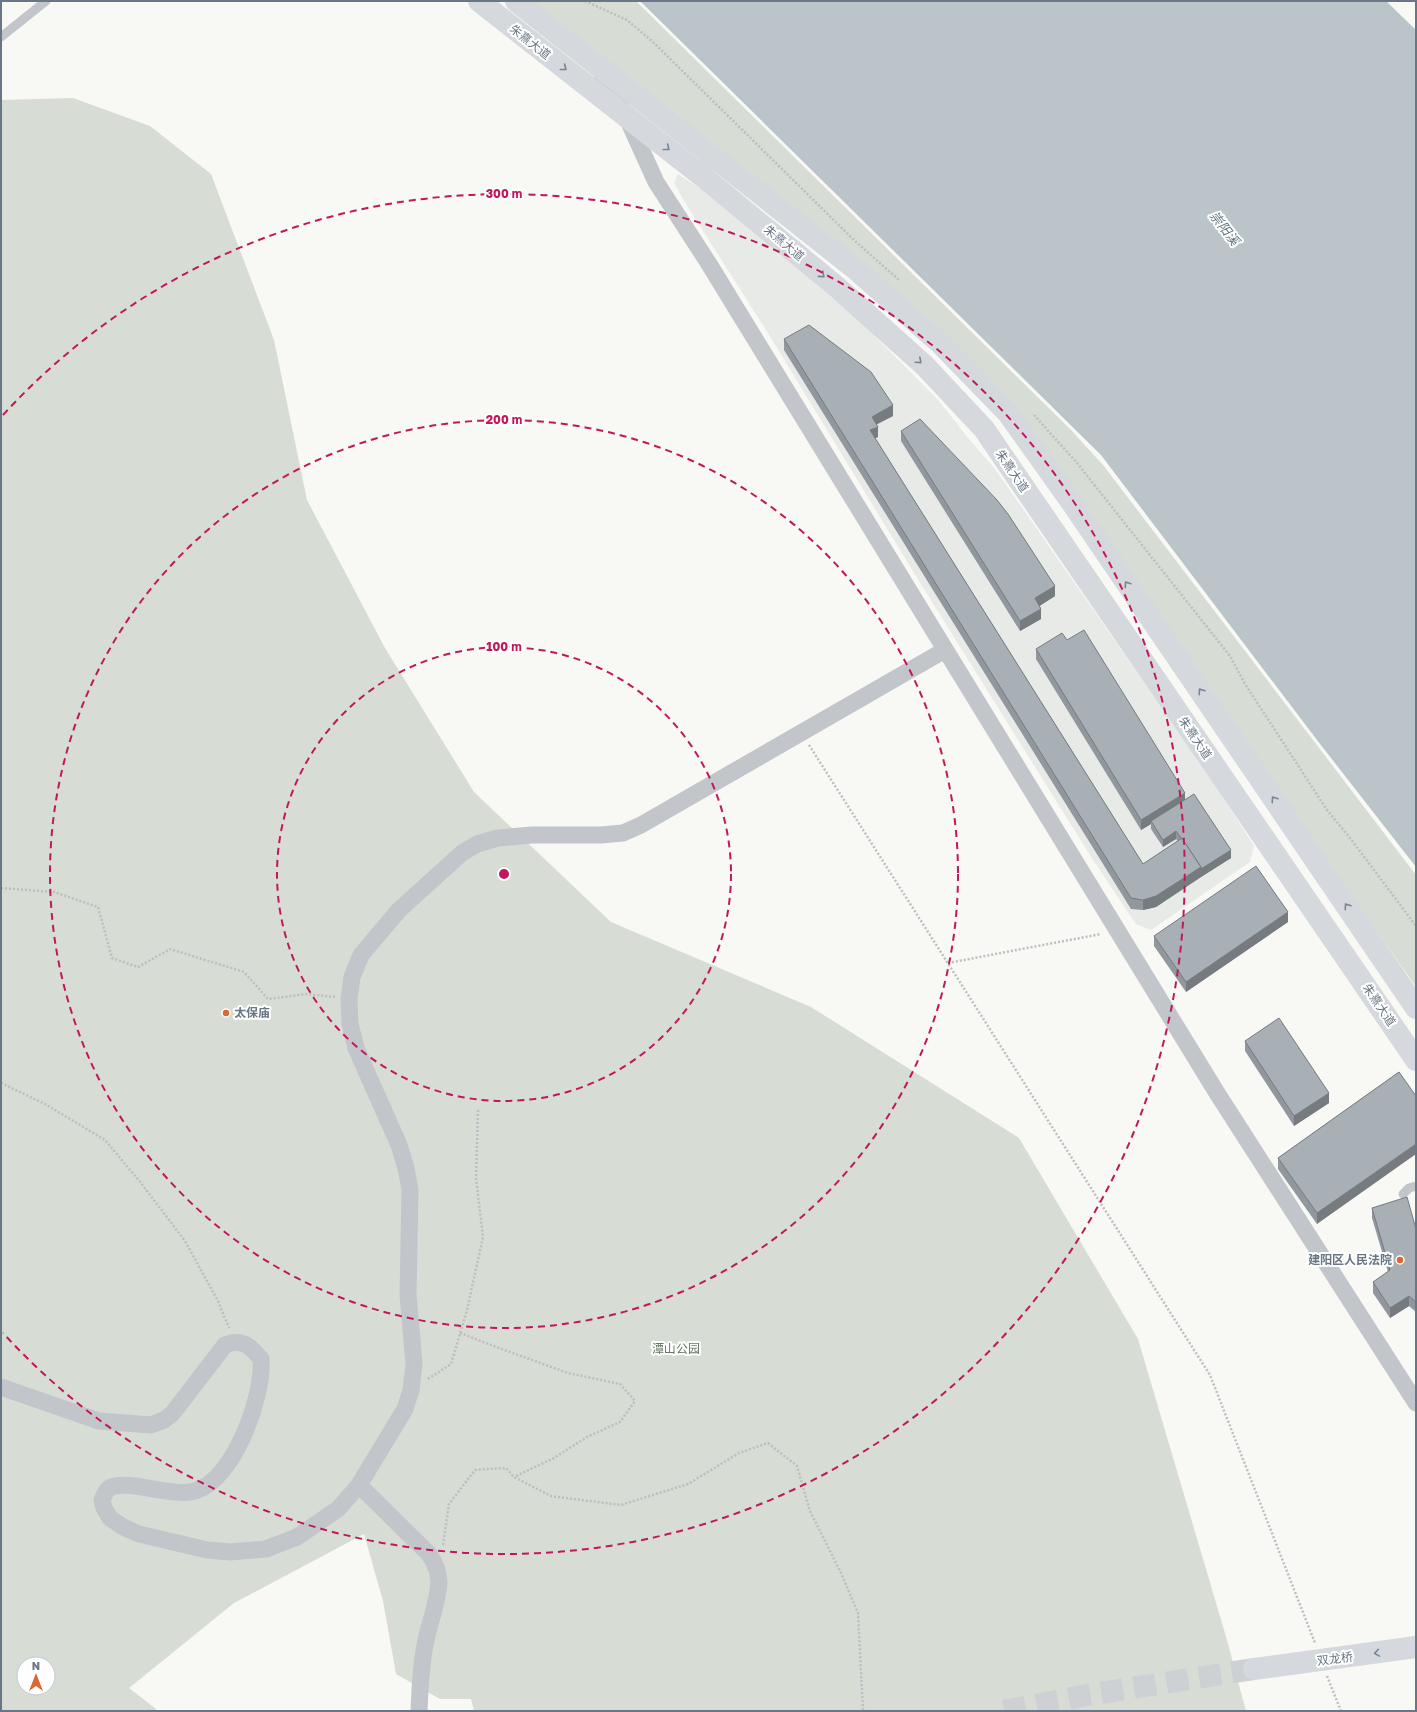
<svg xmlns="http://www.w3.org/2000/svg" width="1417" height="1712" viewBox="0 0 1417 1712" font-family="'Golos Text','Noto Sans SC',sans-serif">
<rect width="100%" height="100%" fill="#f8f8f5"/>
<polygon fill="#e8eae8" points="678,174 704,191 858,319 939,401 968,438 995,469 1208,774 1254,846 1250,862 1151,930 1136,924 1093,860 911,568 768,333 684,201 674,183"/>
<g fill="#d7ddd5" fill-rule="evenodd">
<polygon points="527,1 636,1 1071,430 1103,465 1416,875 1416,987 1003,399"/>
<path d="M 73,98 L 150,126 L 211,174 L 274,340 L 307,500 L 385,648 L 474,792 L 611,922 L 811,1007 L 1019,1138 L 1138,1339 L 1227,1640 L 1246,1711 L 474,1711 L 471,1699 L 440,1699 L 396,1674 L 383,1601 L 364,1534 L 234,1603 L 129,1688 L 156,1709 L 156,1711 L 1,1711 L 1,100 ZM 24,1664 L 48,1664 L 48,1688 L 24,1688 Z"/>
</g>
<polygon fill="#bbc4c9" points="640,1 1386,1 1416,30 1416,867 1317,740 1101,455"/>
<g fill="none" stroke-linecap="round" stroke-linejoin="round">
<polyline stroke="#cdd1d3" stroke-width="22" stroke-dasharray="22 11" stroke-linecap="butt" points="1004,1711 1087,1695 1254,1669"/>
<g stroke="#bcbec1" stroke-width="2.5" stroke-dasharray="2 2" stroke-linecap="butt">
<polyline points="585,1 627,20 652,41 855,241 899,280"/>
<polyline points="1034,415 1077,463 1230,656 1245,684 1327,810 1350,838 1416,926"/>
<polyline points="809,745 1210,1375 1315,1643"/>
<polyline points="1,888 54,892 98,907 112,958 138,967 170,949 244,972 268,999 306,994 335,997"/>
<polyline points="948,963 1101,934"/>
<polyline points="1,1083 45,1104 105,1140 141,1183 185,1241 218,1301 229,1328"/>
<polyline points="460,1333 499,1348 568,1373 620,1384 635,1401 620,1422 587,1437 554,1458 514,1477"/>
<polyline points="428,1379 451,1364 467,1310 483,1237 476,1178 478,1110"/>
<polyline points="443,1545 449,1504 475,1470 506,1468 514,1477 551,1496 621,1505 688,1484 739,1453 768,1443 797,1466 810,1511 842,1575 858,1613 863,1711"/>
<polyline points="1327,1676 1341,1711"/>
</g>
<g stroke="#c2c5c9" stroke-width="9">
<polyline points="1,37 46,1"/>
<polyline points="1403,1194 1409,1188 1416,1186"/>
</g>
<g stroke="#c2c5c9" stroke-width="17">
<polyline points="600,70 627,118 656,182 709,264 1217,1093 1416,1403"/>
<path d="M 1,1387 L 99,1421 L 151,1425 L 164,1420 L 172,1414 L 225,1345 C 243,1338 250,1346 261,1359 C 264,1396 234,1480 195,1491 C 172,1498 124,1477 108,1489 C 105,1491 104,1497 102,1500 L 104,1508 L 110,1518 L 123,1527 L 139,1534 L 207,1550 L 230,1552 L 266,1549 L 297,1537 L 338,1509 L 359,1485 L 405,1409 L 411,1390 L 414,1364 L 408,1295 L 410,1190 L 406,1168 L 399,1145 L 356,1048 L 350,1024 L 349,999 L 352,977 L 361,955 L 399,910 L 462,853 L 477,844 L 498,838 L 532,835 L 601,835 L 623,833 L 641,825 L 945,650"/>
<path d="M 359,1485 L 429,1554 C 435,1563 439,1571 439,1582 C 438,1602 430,1621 426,1640 C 421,1663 420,1687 419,1711"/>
</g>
<polyline stroke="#d5d9dd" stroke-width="22" points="1254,1669 1416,1647"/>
<g stroke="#d5d9dd" stroke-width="22">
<polyline points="479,1 706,179 838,288 925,366 984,429 1416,1060"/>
<polyline points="516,1 853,267 941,344 1008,413 1070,500 1416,1008"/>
</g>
</g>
<g fill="#90979d">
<polygon points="784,339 893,416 876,424 878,437 875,438 1143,864 1178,841 1176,839 1163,847 1151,829 1151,824 1141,830 1036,659 1036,649 1067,640 1185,800 1231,858 1201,877 1156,907 1143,910 1131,909 784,350"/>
<polygon points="901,431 1055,596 1039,606 1041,619 1020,631 901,441"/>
<polygon points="1288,922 1186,992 1154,946 1154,936"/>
<polygon points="1245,1041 1329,1103 1294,1126 1245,1051"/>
<polygon points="1399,1072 1317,1224 1278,1169 1278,1158"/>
<polygon points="1372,1208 1416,1229 1416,1312 1409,1306 1390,1318 1373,1293 1373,1282 1388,1272 1372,1218"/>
</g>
<g fill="#767b7f">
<polygon points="893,405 893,416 872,427 872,417"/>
<polygon points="878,427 878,437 870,441 870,430"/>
<polygon points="1055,586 1055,596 1035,609 1035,598"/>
<polygon points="1041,609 1041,619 1020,631 1020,621"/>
<polygon points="1185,793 1185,803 1151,821 1151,824 1141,830 1141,820"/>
<polygon points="1176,831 1176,839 1163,847 1163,840"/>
<polygon points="1231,850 1231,858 1201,877 1156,907 1143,910 1143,900"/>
<polygon points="1288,912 1288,922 1186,992 1186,982"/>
<polygon points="1329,1093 1329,1103 1294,1126 1294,1116"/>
<polygon points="1416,1144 1416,1154 1317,1224 1317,1213"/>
<polygon points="1409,1296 1409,1306 1390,1318 1390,1308"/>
</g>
<g fill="#a8b0b6" stroke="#767b7f">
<polygon points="809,325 871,372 893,405 872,417 878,427 870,430 1143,864 1182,838 1201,867 1156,896 1143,900 1131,898 784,339"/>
<polygon points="920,419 997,500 1008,514 1055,586 1035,598 1041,609 1020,621 901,431"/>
<polygon points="1084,630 1185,793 1141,820 1036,649 1062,633 1067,640"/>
<polygon points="1194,794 1231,850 1201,869 1201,867 1182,838 1181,838 1176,831 1163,840 1151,821"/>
<polygon points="1256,866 1288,912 1186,982 1154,936"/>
<polygon points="1279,1018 1329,1093 1294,1116 1245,1041"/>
<polygon points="1399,1072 1416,1096 1416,1144 1317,1213 1278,1158"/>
<polygon points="1407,1197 1416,1229 1416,1302 1409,1296 1390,1308 1373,1282 1390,1270 1372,1208"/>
</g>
<defs><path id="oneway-chevron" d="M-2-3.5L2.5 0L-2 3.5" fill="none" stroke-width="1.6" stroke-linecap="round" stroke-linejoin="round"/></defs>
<g stroke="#788592">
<use href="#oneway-chevron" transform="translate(564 68) rotate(38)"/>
<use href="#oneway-chevron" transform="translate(667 148) rotate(38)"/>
<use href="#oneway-chevron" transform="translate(822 275) rotate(40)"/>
<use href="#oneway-chevron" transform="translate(919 361) rotate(42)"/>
<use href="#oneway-chevron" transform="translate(1127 584) rotate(-124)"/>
<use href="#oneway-chevron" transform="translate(1201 691) rotate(-124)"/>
<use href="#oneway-chevron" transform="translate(1274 799) rotate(-124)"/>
<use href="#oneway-chevron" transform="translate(1347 906) rotate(-124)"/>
<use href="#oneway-chevron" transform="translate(1377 1653) rotate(171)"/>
</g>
<g fill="none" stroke="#c2185b" stroke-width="2" stroke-dasharray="7 5">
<circle cx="504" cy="874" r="227"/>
<circle cx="504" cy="874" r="454"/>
<path d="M3 415A680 680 0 1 1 3 1333"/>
</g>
<g fill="#db6732" stroke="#fff" stroke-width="1.5">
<circle cx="226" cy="1013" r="4"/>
<circle cx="1400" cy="1260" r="4"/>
</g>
<g text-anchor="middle" stroke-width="4" stroke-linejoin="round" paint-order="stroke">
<g font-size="12" fill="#687685" stroke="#fff">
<text transform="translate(530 42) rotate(38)" y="4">朱熹大道</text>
<text transform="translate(784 243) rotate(40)" y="4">朱熹大道</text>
<text transform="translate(1012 471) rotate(56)" y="4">朱熹大道</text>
<text transform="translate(1195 738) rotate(56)" y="4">朱熹大道</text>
<text transform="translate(1379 1005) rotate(56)" y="4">朱熹大道</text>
<text transform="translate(1335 1659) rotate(-7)" y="4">双龙桥</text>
</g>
<g font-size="12" font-weight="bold" fill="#687685" stroke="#fff" text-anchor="start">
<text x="234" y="1017">太保庙</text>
<text x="1392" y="1264" text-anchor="end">建阳区人民法院</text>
</g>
<g font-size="12" fill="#657763" stroke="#fff">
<text x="676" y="1353">潭山公园</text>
</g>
<g font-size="13" font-style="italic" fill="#647780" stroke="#fff">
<text transform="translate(1225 228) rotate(52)" y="5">崇阳溪</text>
</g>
</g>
<circle cx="504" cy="874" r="6" fill="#c2185b" stroke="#fff" stroke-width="2"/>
<g font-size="12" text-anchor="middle" font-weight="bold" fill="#c2185b" stroke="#fff" stroke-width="4" stroke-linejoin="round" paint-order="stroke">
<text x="504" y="198">300 m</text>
<text x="504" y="424">200 m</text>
<text x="504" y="651">100 m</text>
</g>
<rect width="1417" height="1712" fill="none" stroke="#687685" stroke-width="4"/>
<g transform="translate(36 1676)"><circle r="19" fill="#ffffff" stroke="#c3c8ce"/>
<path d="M0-3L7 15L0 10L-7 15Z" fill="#db6732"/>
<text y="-6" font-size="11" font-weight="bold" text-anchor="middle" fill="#687685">N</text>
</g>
</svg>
